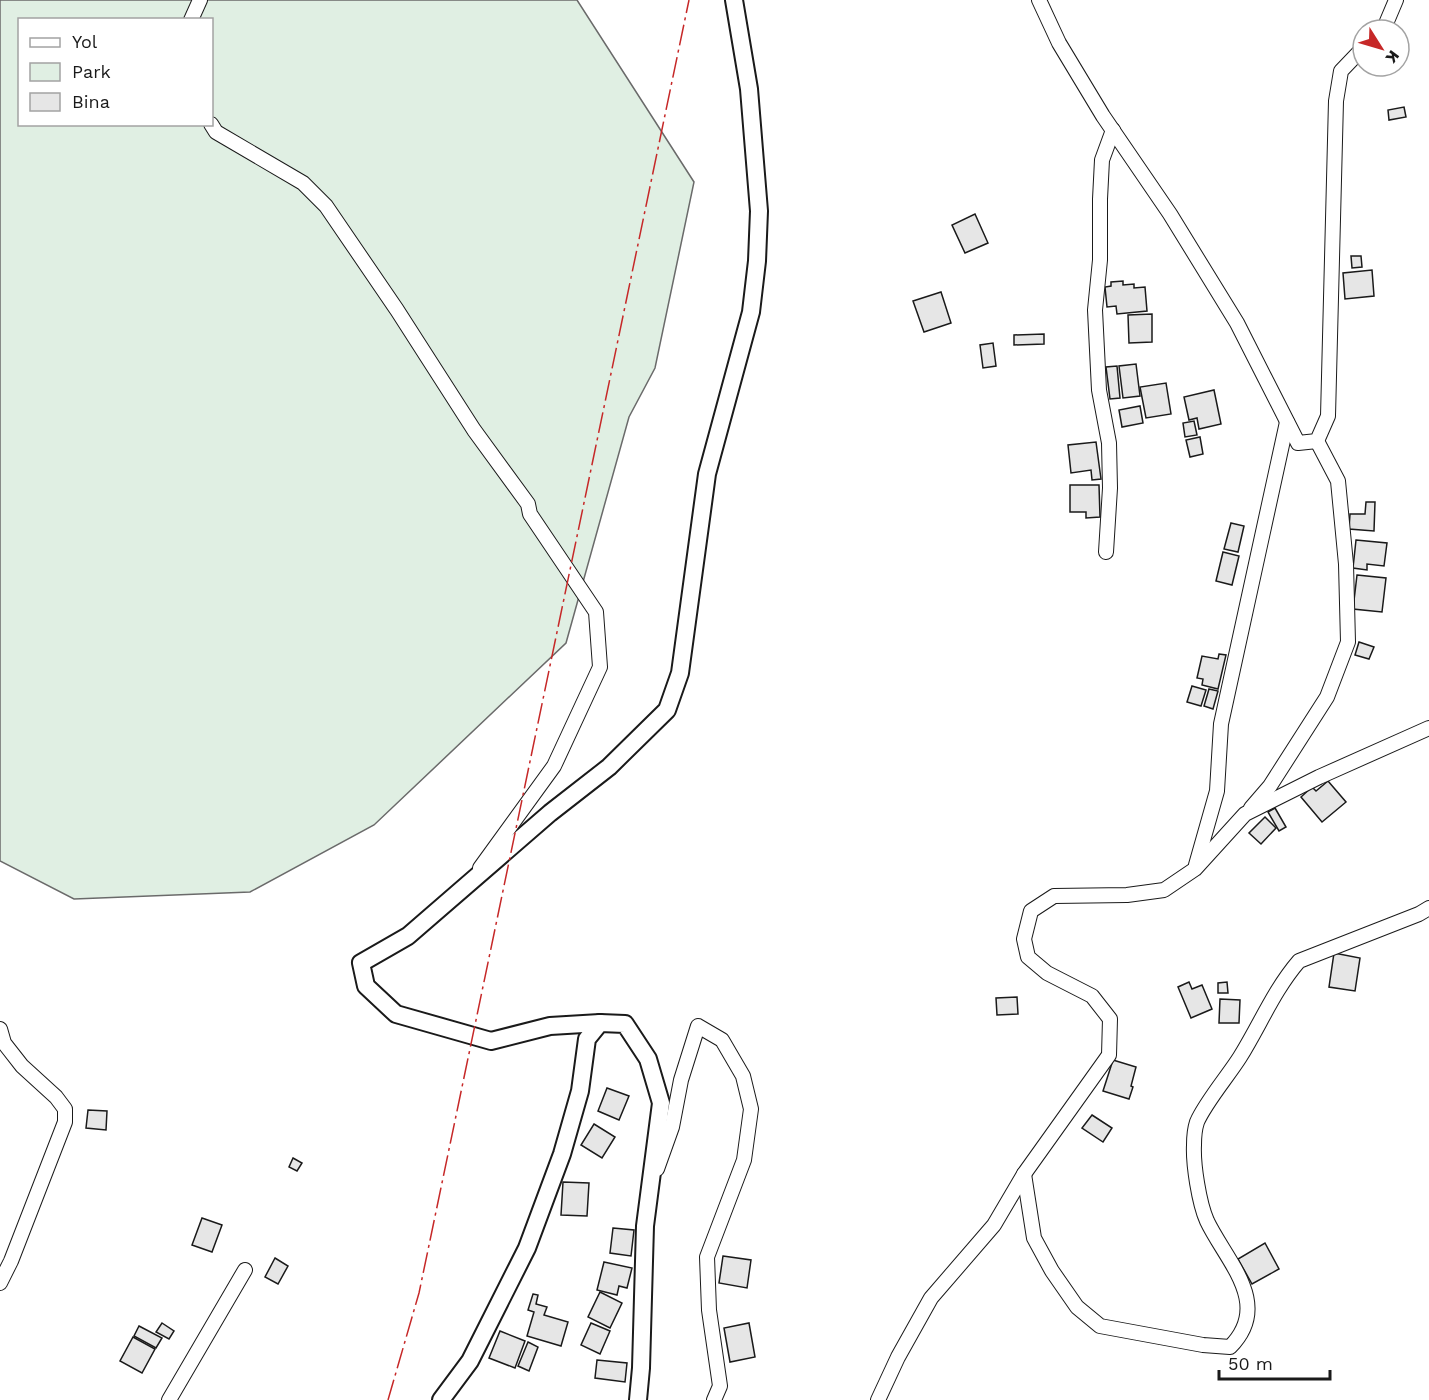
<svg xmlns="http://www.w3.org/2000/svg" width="1429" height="1400" viewBox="0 0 1429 1400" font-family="'Work Sans',sans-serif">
<rect width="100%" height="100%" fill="#fff"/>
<path fill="#e0efe3" stroke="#6a6a6a" stroke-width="1.5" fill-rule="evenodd" d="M 0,0 L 577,0 L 694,182 L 655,368 L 629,417 L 566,643 L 374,825 L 250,892 L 74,899 L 0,861 ZM 20,20 L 212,20 L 212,124 L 20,124 Z"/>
<g fill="#e6e6e6" stroke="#1a1a1a" stroke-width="1.5">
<polygon points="1404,107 1406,117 1389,120 1388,110"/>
<polygon points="975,214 988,243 965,253 952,225"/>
<polygon points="1351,256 1361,256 1362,267 1352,268"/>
<polygon points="1372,270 1374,296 1345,299 1343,273"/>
<polygon points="1123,281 1123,285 1134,284 1134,288 1145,287 1147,311 1117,314 1116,306 1107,307 1105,287 1111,286 1111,282"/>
<polygon points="941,292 951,323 924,332 913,301"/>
<polygon points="1152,314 1152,342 1129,343 1128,315"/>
<polygon points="1044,334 1044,344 1014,345 1014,335"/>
<polygon points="993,343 996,366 983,368 980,345"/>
<polygon points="1136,364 1140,396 1123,398 1119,366"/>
<polygon points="1117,366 1120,398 1110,399 1106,367"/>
<polygon points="1166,383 1171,414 1146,418 1140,387"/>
<polygon points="1214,390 1221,424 1199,429 1197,418 1189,420 1184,397"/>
<polygon points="1140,406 1143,423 1122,427 1119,410"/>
<polygon points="1194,421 1197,435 1185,437 1183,423"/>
<polygon points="1200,437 1203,454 1190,457 1186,440"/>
<polygon points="1096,442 1101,479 1092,480 1091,470 1071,473 1068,445"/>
<polygon points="1070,485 1099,485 1100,517 1086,518 1086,512 1070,512"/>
<polygon points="1366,502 1375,502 1374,531 1349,529 1350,514 1365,514"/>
<polygon points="1231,523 1244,526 1238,552 1224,549"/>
<polygon points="1356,540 1387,543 1384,566 1367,564 1367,570 1353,568"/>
<polygon points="1223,552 1239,556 1232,585 1216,581"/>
<polygon points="1357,575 1386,578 1382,612 1353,609"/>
<polygon points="1359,642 1374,647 1369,659 1355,655"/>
<polygon points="1219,654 1226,655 1218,689 1202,685 1203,679 1197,678 1202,656 1218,659"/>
<polygon points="1192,686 1206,690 1201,706 1187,702"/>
<polygon points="1209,689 1218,691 1213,709 1204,706"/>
<polygon points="1328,781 1346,802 1322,822 1301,797 1312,787 1316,791"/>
<polygon points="1275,808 1286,827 1279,831 1268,812"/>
<polygon points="1265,817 1276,828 1261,844 1249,833"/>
<polygon points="1334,953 1360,958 1355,991 1329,987"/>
<polygon points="1189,982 1192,989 1202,985 1212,1009 1191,1018 1178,987"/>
<polygon points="1227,982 1228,993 1218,993 1218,983"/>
<polygon points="1017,997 1018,1014 997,1015 996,998"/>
<polygon points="1220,999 1240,1000 1239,1023 1219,1023"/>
<polygon points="1113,1060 1136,1067 1131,1086 1133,1087 1129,1099 1103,1091"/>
<polygon points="607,1088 629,1096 619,1120 598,1111"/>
<polygon points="88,1110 107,1111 106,1130 86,1128"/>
<polygon points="1092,1115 1112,1128 1103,1142 1082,1128"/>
<polygon points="594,1124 615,1137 602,1158 581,1145"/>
<polygon points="293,1158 302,1163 297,1171 289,1167"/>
<polygon points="563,1182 589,1183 587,1216 561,1215"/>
<polygon points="202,1218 222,1225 212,1252 192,1245"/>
<polygon points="613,1228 634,1230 631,1256 610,1253"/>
<polygon points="1265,1243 1279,1269 1252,1284 1238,1259"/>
<polygon points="723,1256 751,1260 747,1288 719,1283"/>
<polygon points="275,1258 288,1266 278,1284 265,1277"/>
<polygon points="604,1262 632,1268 627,1288 619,1286 617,1295 597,1290"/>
<polygon points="600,1292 622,1303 610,1328 588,1317"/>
<polygon points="533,1294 538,1295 536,1304 547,1307 544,1315 568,1322 561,1346 527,1336 534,1312 528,1310"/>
<polygon points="162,1323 174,1331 169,1339 156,1332"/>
<polygon points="591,1323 610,1331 600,1354 581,1345"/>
<polygon points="749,1323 755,1357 730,1362 724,1328"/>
<polygon points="139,1326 162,1338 156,1348 134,1336"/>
<polygon points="500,1331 525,1341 515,1368 489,1358"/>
<polygon points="133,1337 155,1349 142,1373 120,1361"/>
<polygon points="528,1342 538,1347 529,1371 518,1366"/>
<polygon points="597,1360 627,1363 625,1382 595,1378"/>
</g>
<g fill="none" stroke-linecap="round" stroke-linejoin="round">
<defs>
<g id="minor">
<polyline points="1039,0 1059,43 1103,116 1170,214 1237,323 1298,443 1317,441 1328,416 1336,101 1341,71 1363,48"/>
<polyline points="191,20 200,0"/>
<polyline points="1381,30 1385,26 1396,0"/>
<polyline points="211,124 216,132 303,183 326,206 397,310 474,430 528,504 530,514 596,612 600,667 554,766 480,868"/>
<polyline points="1106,552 1110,488 1109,443 1099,390 1095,310 1100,260 1100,199 1102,160 1113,130"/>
<polyline points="1251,808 1270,786 1327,697 1348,642 1346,564 1338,481 1317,441"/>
<polyline points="1196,865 1217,791 1221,724 1287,422"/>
<polyline points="0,1029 4,1043 22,1066 56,1097 65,1109 65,1122 11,1261 0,1283"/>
<polyline points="657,1169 672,1127 681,1080 698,1026 722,1040 743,1076 751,1109 744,1160 707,1257 709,1310 720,1386 714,1400"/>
<path d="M 1024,1174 L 1034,1238 L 1052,1271 L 1077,1307 L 1100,1326 L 1203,1345 L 1230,1347 C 1273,1304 1226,1261 1207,1221 C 1199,1203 1193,1164 1194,1145 C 1194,1138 1195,1128 1197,1122 C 1205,1103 1228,1076 1240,1057 C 1260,1025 1274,990 1299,961 L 1419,914 L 1429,908"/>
<polyline points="169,1400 245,1270"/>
<polyline points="878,1400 898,1357 931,1298 994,1225 1024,1174 1109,1055 1110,1019 1092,996 1047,973 1028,957 1024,939 1031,911 1054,896 1127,895 1164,890 1195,869 1245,814 1319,777 1429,728"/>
</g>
<g id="tertiary">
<polyline points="600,1023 550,1026 491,1041 396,1014 366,986 361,963 408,936 550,813 609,767 667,710 680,673 707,474 751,312 757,261 759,211 749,89 734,0"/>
<polyline points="441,1400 470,1361 527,1248 562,1154 580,1091 587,1039 600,1023 625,1024 648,1059 661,1103 645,1226 641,1368 638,1400"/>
</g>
</defs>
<use href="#minor" stroke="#1a1a1a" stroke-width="16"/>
<use href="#tertiary" stroke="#1a1a1a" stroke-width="20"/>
<use href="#minor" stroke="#fff" stroke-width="14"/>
<use href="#tertiary" stroke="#fff" stroke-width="16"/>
<polyline stroke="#c62828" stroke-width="1.5" stroke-dasharray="21 4.5 3 4.5" stroke-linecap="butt" points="388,1400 419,1293 689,0"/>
</g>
<rect x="18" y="18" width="195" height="108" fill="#ffffff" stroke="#a3a3a3" stroke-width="1.5"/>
<rect x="30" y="38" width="30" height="9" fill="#ffffff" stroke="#a3a3a3" stroke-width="1.5"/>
<text x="72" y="48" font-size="18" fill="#1a1a1a">Yol</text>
<rect x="30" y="63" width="30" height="18" fill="#e0efe3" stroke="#a3a3a3" stroke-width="1.5"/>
<text x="72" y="78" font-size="18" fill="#1a1a1a">Park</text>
<rect x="30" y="93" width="30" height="18" fill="#e6e6e6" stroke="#a3a3a3" stroke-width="1.5"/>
<text x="72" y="108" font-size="18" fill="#1a1a1a">Bina</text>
<g transform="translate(1381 48) rotate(127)"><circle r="28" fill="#ffffff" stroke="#a3a3a3" stroke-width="1.5"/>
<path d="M0-4.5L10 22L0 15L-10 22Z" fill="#c62828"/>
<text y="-9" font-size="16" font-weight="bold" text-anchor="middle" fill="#1a1a1a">K</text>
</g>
<path d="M1219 1370v9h111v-9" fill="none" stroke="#1a1a1a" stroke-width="3"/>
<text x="1228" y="1370" font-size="18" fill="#1a1a1a" stroke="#ffffff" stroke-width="4.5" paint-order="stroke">50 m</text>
</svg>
